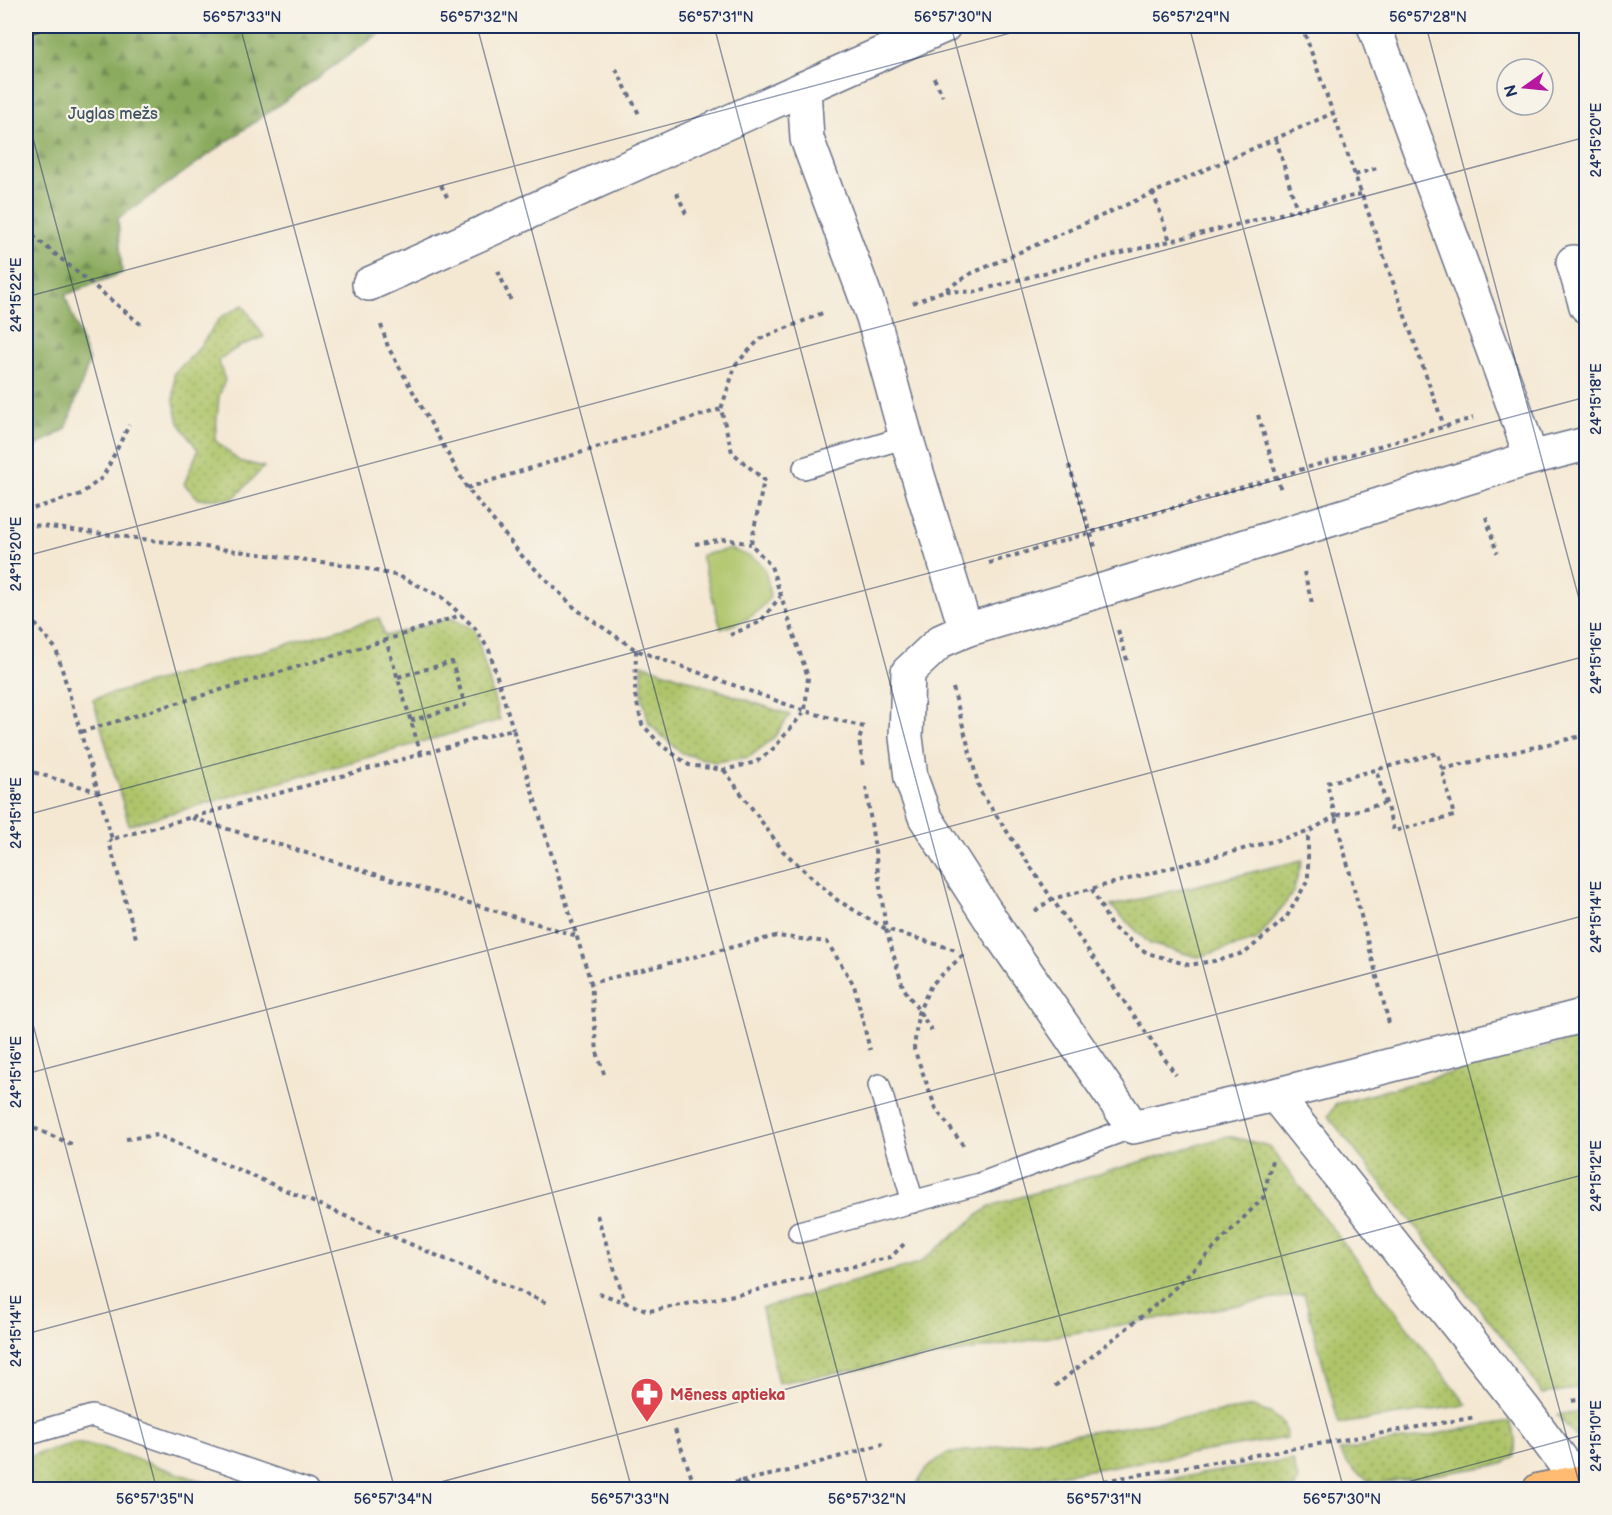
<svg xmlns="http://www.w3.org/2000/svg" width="1612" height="1515" viewBox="0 0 1612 1515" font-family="'Balsamiq Sans',sans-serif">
<defs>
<pattern id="grass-dots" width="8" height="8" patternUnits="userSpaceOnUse" patternTransform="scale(1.5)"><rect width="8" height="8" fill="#aec469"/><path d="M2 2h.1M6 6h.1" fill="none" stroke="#8da05a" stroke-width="1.8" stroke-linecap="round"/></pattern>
<pattern id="forest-firs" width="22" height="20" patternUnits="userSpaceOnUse" patternTransform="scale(1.5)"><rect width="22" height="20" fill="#8aaa5d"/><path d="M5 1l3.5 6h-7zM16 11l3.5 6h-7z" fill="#708b50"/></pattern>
</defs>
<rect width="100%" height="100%" fill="#f7f3e8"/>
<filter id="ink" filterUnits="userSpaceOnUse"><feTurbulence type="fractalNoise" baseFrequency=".0167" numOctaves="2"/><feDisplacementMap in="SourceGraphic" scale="12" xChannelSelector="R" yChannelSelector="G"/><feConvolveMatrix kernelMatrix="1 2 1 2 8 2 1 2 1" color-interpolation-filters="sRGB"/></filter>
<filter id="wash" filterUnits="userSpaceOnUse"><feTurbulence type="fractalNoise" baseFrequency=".008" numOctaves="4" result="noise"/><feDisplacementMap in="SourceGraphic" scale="24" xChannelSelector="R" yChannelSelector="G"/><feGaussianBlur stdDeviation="1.35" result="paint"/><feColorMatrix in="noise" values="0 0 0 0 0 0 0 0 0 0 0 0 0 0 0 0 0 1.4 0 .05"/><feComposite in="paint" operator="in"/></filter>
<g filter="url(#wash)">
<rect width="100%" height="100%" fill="#f4e8d3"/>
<g fill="url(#grass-dots)" stroke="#647a64" stroke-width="1.5">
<polygon points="243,305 264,337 240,346 218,360 225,380 219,396 215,440 239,461 264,467 233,499 199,499 184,484 198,450 179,423 174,402 174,373 195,353 221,317"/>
<polygon points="379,618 385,636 451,618 475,630 500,720 129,825 93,699"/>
<polygon points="642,664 790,715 773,739 749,757 715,762 681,753 649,724 642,695"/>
<polygon points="1302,860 1293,893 1257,940 1198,957 1150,944 1111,906"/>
<polygon points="1586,1036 1586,1387 1542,1394 1525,1366 1328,1116 1336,1104"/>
<polygon points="1228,1136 1269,1146 1467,1405 1339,1424 1304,1294 778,1383 762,1308 919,1263 990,1206"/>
<polygon points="1253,1407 1272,1414 1283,1423 1287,1438 973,1489 914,1489 926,1468 946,1454"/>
<polygon points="1586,1410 1586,1440 1577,1438 1557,1415"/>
<path d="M 1510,1421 C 1515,1434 1517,1443 1514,1456 L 1503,1464 L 1375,1484 C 1358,1475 1348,1467 1339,1451 Z"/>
<polygon points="74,1443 101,1447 224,1489 26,1489 26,1457"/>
<polygon points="1293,1460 1298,1479 1295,1489 1103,1489"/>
</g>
<polygon fill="url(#forest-firs)" stroke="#526c5e" stroke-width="1.5" points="26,26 390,26 118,219 122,273 65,295 89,362 66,429 26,452"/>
<path fill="#aec469" stroke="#647a64" stroke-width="1.5" d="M 730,549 C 763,560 766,563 770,597 C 755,618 745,621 721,629 L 701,555 Z"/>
</g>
<g filter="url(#ink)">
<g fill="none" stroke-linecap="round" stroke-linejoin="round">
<defs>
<g id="lane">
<polyline points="804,468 906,437"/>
<polyline points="879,1085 913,1202"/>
<polyline points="799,1232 979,1184 1133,1127"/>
<polyline points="26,1435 92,1416 307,1490"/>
</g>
<g id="street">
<polyline points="944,26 804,88 807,139 873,317 906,437 966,630"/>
<polyline points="1374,26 1514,407 1531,458"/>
<polyline points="1573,262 1586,306"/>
<polyline points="369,284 804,88"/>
<polyline points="1275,1095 1586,1015"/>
<polyline points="1579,1483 1524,1409 1275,1095 1133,1127 1000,934 925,817 911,778 906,737 908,672 941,641 966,630 1106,589 1531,458 1586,444"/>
</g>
<polyline id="primary" points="1539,1490 1586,1481"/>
</defs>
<use href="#lane" stroke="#677087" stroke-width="24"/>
<use href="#street" stroke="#677087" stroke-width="36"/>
<use href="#primary" stroke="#677087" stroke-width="36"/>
<g stroke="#677087" stroke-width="4" stroke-dasharray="4.5 4.5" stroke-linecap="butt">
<polyline points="1302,26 1444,426"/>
<polyline points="616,69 640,116"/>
<polyline points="934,78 943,96"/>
<polyline points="1276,139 1297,210"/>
<polyline points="1355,175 1380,167"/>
<polyline points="441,185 449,201"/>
<polyline points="1153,192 1170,241"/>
<polyline points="677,193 686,214"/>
<polyline points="26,230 144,327"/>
<polyline points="498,271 512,303"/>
<polyline points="946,291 974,292 1073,265 1361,194"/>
<polyline points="913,303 943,291 970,274 993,264 1333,113"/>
<polyline points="381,325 388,347 467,488 522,556 576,609 636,650 805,711 864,727"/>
<polyline points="1258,415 1281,490"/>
<polyline points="1069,465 1095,547"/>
<polyline points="766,479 764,480 732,452 721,409 736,364 760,339 825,312"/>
<polyline points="467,488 721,409"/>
<polyline points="26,513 32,509 81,494 103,477 129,425"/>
<polyline points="1486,517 1497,553"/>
<polyline points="26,524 353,566 399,576 442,597 475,628 489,650 513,729"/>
<polyline points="695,544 725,539 751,544"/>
<polyline points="989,563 1473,418"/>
<polyline points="1304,572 1312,603"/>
<polyline points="26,621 36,625 56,649 112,839 513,729 591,983"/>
<polyline points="1118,630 1128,663"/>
<polyline points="730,635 760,622 780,597"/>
<polyline points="636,650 635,695 642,724 661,745 689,765 724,770 756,762 773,749 805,711 808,677 771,566 751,544 764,480"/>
<polyline points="398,677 452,662 465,705 410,721"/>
<polyline points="953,688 980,791 1052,899 1176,1075"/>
<polyline points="81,732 386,640"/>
<polyline points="861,734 859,740 863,765"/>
<polyline points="421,754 386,640 461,615"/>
<polyline points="1442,769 1586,735"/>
<polyline points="26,770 99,792"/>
<polyline points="724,770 783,851 837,900 886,929 959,951"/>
<polyline points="866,787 886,929 903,987 934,1034"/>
<polyline points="1385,803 1335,816 1389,1023"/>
<polyline points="192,818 577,936"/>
<polyline points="112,839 109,842 136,938"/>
<polyline points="1092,889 1111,926 1147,953 1189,965 1220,960 1246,952 1286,918 1308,880 1308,832"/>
<polyline points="1035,911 1052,899 1308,832 1335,816 1327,783 1438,753 1454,816 1394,831 1376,769"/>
<polyline points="963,955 931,985 918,1013 914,1049 936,1109 966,1149"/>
<polyline points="604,1074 597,1052 591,983 776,936 827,942 854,985 870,1050"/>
<polyline points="26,1125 74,1145"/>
<polyline points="126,1139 158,1135 549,1304"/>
<polyline points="597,1215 625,1302"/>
<polyline points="599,1293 649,1311 745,1293 891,1257 904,1244"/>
<polyline points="1055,1386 1168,1295 1263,1198 1272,1160"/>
<polyline points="1572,1401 1586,1398"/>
<polyline points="675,1430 696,1490"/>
<polyline points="741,1481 789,1471 883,1444"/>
<polyline points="709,1490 741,1481 754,1490"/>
<polyline points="1051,1490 1476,1417"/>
</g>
<use href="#lane" stroke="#fff" stroke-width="21"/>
<use href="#street" stroke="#fff" stroke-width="33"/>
<use href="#primary" stroke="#ffbb71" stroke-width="33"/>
</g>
</g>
<path fill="none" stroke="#1b2f5e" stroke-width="1.5" stroke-opacity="0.45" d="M 240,26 L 632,1490M 477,26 L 869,1490M 714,26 L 1106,1490M 951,26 L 1344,1490M 1189,26 L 1581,1490M 1426,26 L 1586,625M 26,37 L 69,26M 26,112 L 395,1490M 26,297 L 1037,26M 26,556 L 1586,137M 26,815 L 1586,397M 26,998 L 157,1490M 26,1074 L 1586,656M 26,1334 L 1586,915M 411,1490 L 1586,1174M 1378,1490 L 1586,1434"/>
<defs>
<symbol id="pharmacy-pin" viewBox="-11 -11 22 30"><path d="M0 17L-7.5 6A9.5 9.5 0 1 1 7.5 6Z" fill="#e0444e" stroke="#f7f3e8"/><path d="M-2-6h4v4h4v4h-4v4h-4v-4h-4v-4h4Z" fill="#fff"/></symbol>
</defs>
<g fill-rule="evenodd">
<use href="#pharmacy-pin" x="628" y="1375" width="38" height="52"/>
</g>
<g text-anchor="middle" stroke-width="4.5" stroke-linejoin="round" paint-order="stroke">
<g font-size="16" fill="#405461" stroke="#f7f3e8">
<text x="113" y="119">Juglas mežs</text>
</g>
<g font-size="16" font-weight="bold" fill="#be3a42" stroke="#f7f3e8" text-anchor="start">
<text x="670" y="1400">Mēness aptieka</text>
</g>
</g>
<rect width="1612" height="1515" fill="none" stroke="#f7f3e8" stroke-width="66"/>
<g transform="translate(1525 87) rotate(255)"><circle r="28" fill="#f7f3e8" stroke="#9fa5b1" stroke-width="1.5"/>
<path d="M0-4.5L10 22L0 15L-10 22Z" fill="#b5179e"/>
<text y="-9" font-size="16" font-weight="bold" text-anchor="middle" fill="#1b2f5e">N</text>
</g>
<rect x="33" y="33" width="1546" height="1449" fill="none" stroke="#1b2f5e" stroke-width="2"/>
<g font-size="15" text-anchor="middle" fill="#1b2f5e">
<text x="242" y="22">56°57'33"N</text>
<text x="479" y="22">56°57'32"N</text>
<text x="716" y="22">56°57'31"N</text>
<text x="953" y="22">56°57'30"N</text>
<text x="1191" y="22">56°57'29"N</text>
<text x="1428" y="22">56°57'28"N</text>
<text transform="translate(1596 140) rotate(-90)" y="5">24°15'20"E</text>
<text transform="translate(16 295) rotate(-90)" y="5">24°15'22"E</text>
<text transform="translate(1596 399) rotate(-90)" y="5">24°15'18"E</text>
<text transform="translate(16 554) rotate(-90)" y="5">24°15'20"E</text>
<text transform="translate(1596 658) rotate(-90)" y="5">24°15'16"E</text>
<text transform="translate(16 813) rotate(-90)" y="5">24°15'18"E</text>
<text transform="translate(1596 917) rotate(-90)" y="5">24°15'14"E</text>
<text transform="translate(16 1072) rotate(-90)" y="5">24°15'16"E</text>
<text transform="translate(1596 1176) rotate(-90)" y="5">24°15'12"E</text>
<text transform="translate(16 1331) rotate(-90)" y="5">24°15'14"E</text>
<text transform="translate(1596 1436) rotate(-90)" y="5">24°15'10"E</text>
<text x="155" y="1504">56°57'35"N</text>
<text x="393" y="1504">56°57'34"N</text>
<text x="630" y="1504">56°57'33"N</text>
<text x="867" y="1504">56°57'32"N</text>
<text x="1104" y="1504">56°57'31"N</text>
<text x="1342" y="1504">56°57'30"N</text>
</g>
</svg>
